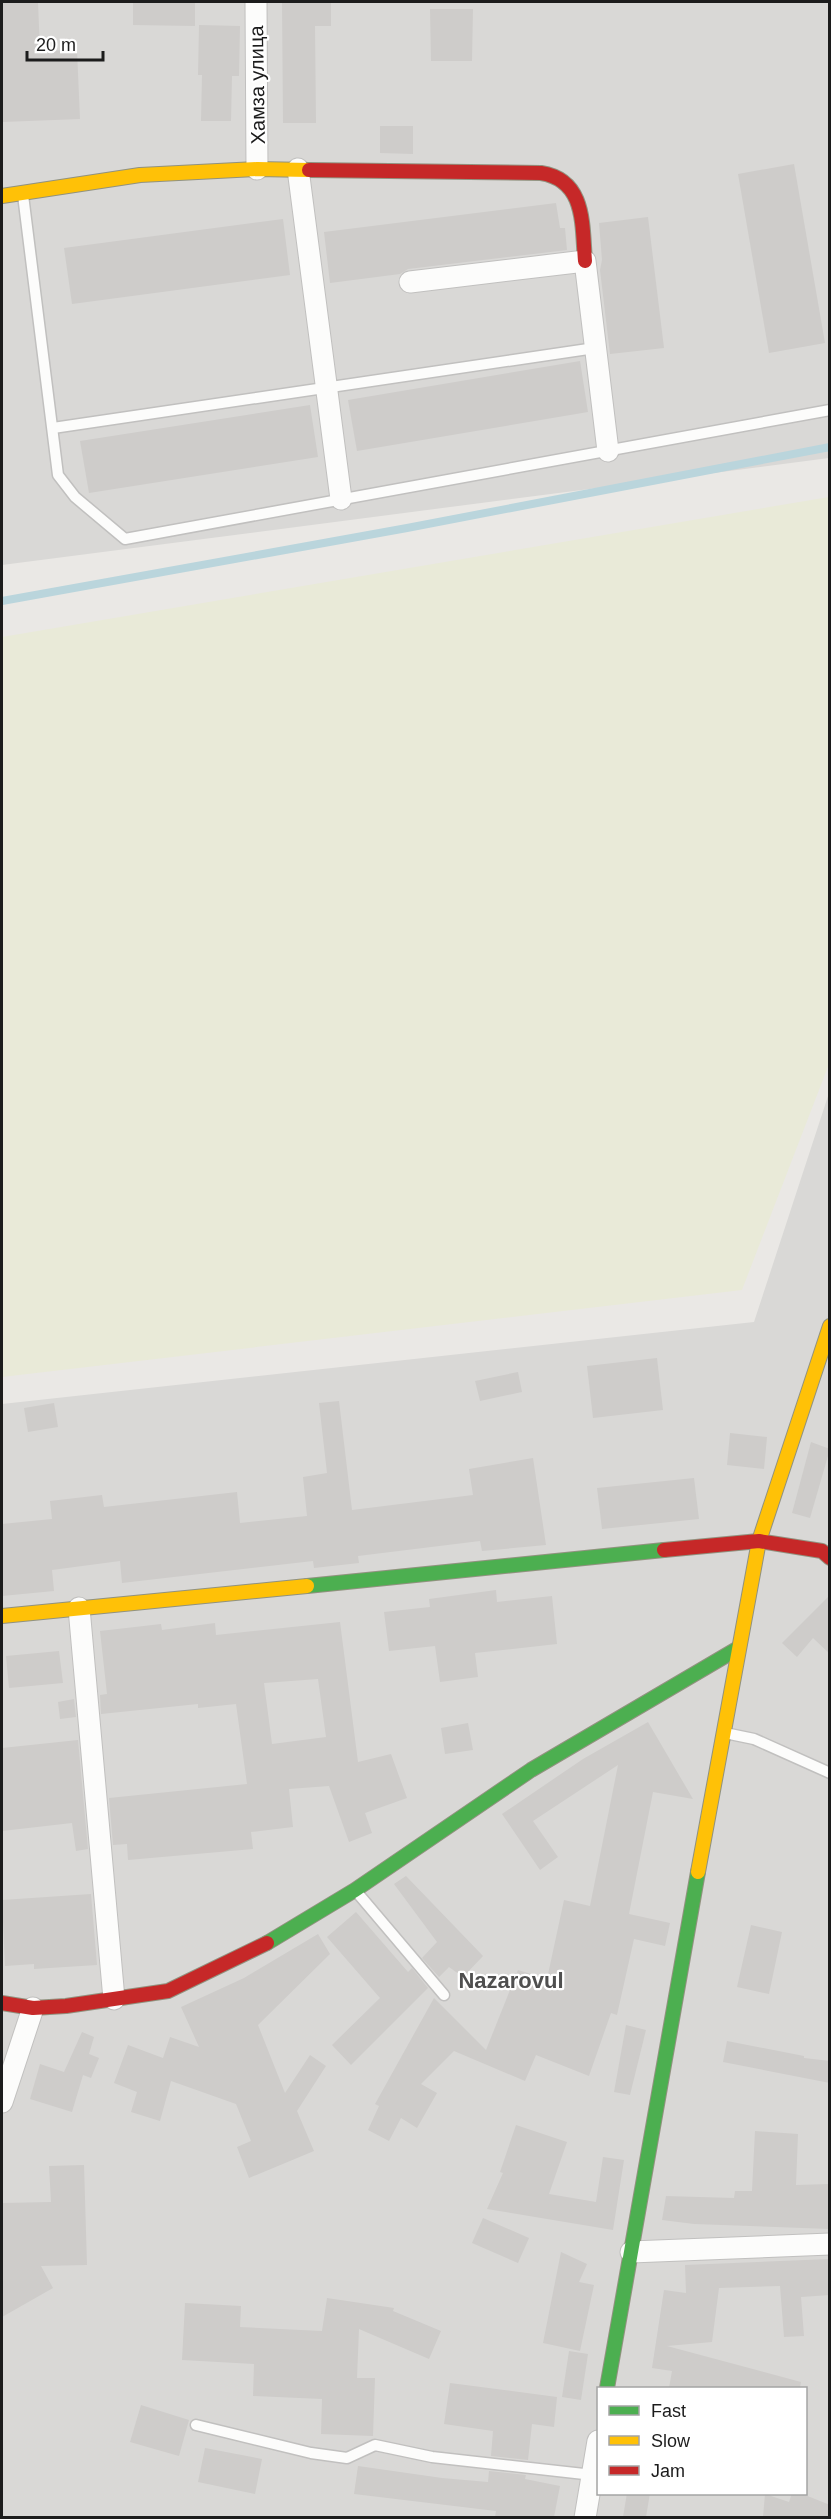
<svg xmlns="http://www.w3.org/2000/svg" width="831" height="2519" viewBox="0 0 831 2519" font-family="Helvetica,sans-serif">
<rect width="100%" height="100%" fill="#eae8e5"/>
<g fill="#d9d8d6" fill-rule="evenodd">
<polygon points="2,2 829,2 829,458 2,565"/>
<path d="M 829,1093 L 829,2517 L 2,2517 L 2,1404 L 754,1322 ZM 598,2388 L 806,2388 L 806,2494 L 598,2494 Z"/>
</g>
<polygon fill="#e9ead8" points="829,497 829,1064 742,1290 2,1377 2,637"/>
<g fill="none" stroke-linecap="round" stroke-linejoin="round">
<polyline stroke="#bad5dc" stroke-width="8" points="2,601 407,528 830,447"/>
</g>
<g fill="#ceccca" fill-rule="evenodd">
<polygon points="2,2 38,2 40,51 77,50 80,119 2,122"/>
<polygon points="133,2 195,2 195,26 133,25"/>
<polygon points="282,2 331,2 331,26 315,26 316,123 283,123"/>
<polygon points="430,9 473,9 472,61 431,61"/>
<polygon points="199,25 240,26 239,76 232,76 231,121 201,121 202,75 198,75"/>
<polygon points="380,126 413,126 413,154 380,153"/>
<polygon points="794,164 825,343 769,353 738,174"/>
<polygon points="556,203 560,228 565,228 567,250 408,269 400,274 330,283 324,232"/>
<polygon points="648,217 664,348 610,354 600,270 602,260 599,223"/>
<polygon points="283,219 290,275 72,304 64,248"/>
<polygon points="580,361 588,412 357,451 348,400"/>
<polygon points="310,405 318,457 89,493 80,441"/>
<polygon points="657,1358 663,1410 593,1418 587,1366"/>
<polygon points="518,1372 522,1392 480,1401 475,1381"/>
<polygon points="339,1401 352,1510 473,1495 469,1469 533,1458 546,1545 482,1551 480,1541 358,1556 359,1563 314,1568 313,1561 122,1583 120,1561 52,1570 54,1591 2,1596 2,1524 52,1519 50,1501 102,1495 104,1507 237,1492 240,1523 307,1516 303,1477 327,1473 319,1403"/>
<polygon points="54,1403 58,1427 28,1432 24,1408"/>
<polygon points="730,1433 767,1437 764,1469 727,1465"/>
<polygon points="811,1442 830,1449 810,1518 792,1513"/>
<polygon points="694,1478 699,1519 602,1529 597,1488"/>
<polygon points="496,1590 497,1602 552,1596 557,1644 475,1653 478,1677 440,1682 435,1646 389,1651 384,1612 430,1607 429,1599"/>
<polygon points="830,1595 830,1654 813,1638 797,1657 782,1643"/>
<path d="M 340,1622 L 358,1762 L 391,1754 L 407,1798 L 365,1813 L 372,1833 L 349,1842 L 329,1786 L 289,1789 L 293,1827 L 251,1832 L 253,1849 L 128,1860 L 127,1844 L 113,1845 L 109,1798 L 247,1784 L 236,1704 L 198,1708 L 198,1704 L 101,1714 L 100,1695 L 107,1694 L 100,1631 L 161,1624 L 162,1630 L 215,1623 L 216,1635 ZM 318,1679 L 326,1737 L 272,1744 L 264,1683 Z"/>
<polygon points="59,1651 63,1683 9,1688 6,1656"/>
<polygon points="74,1699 76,1717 60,1719 58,1702"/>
<polygon points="648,1722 693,1799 653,1792 629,1914 670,1923 665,1946 634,1939 617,2015 611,2013 589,2076 536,2055 525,2081 454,2051 421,2084 437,2093 417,2128 401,2118 389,2141 368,2130 379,2106 375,2104 434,1998 486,2050 518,1970 547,1979 564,1900 590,1906 618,1765 533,1821 558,1857 540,1870 502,1814 583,1759"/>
<polygon points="468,1723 473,1750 445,1754 441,1728"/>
<polygon points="78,1740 88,1849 76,1851 72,1823 2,1831 2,1748"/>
<polygon points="406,1876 483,1956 463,1977 449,1967 439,1977 422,1958 437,1942 394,1884"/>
<polygon points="91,1894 97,1965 34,1969 34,1964 5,1966 2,1900"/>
<polygon points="356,1912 408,1972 412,1968 428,1988 351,2065 332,2045 380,1998 327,1937"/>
<polygon points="751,1925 782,1932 769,1994 737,1987"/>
<polygon points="318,1934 330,1954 258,2025 285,2093 310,2055 326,2066 297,2111 314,2151 249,2178 237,2147 251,2141 236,2104 171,2081 160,2121 131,2112 137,2092 114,2083 128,2045 163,2058 170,2037 199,2047 181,2007 244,1978"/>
<polygon points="626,2025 646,2030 630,2095 614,2092"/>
<polygon points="82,2032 94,2037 89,2054 99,2058 91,2078 83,2075 72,2112 30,2099 40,2064 64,2072"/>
<polygon points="727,2041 804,2056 804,2058 830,2061 830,2083 723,2062"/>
<polygon points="516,2125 567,2142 549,2194 596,2202 603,2157 624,2160 613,2230 487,2209 503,2173 500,2172"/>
<polygon points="755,2131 798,2134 796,2185 830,2184 830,2229 694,2224 662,2220 666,2196 734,2198 735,2191 752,2191"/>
<polygon points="84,2165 87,2265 41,2266 53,2288 2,2317 2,2203 51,2202 49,2166"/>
<polygon points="483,2218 529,2238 518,2263 472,2243"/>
<polygon points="561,2252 587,2264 579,2282 594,2285 580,2351 543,2343"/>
<polygon points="830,2259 830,2295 801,2297 804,2336 784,2337 780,2286 719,2288 712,2342 667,2346 801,2382 800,2388 669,2388 672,2371 652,2368 664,2290 686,2293 685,2265"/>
<polygon points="327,2298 394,2308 393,2311 441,2331 429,2359 359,2329 357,2378 375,2378 373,2436 321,2434 322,2399 253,2396 254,2364 182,2360 185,2303 241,2306 240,2327 322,2331"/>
<polygon points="569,2351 588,2354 581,2400 562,2397"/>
<polygon points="450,2383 557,2397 554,2427 532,2424 528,2460 491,2456 493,2431 444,2424"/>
<polygon points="141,2405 189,2420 179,2456 130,2442"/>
<polygon points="205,2448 262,2459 255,2494 198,2482"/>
<polygon points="358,2466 442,2478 488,2482 489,2471 526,2475 525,2479 560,2486 554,2517 495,2517 496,2511 354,2494"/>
<polygon points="627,2493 650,2493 646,2517 623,2517"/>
<polygon points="792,2493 800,2493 830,2505 830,2517 763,2517 765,2494 789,2502"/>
</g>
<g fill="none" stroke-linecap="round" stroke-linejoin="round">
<defs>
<g id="lane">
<polyline points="23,195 58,475 75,497 125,539 830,410"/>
<polyline points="53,428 595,348"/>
<polyline points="725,1733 754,1739 830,1773"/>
<polyline points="355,1890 444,1995"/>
<polyline points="196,2425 311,2453 347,2458 375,2445 432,2457 593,2475"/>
</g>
<g id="street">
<polyline points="256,2 257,169"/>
<polyline points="298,169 341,499"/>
<polyline points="410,282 585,261 608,451"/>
<polyline points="79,1608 114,1999"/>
<polyline points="2,2102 33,2008"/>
<polyline points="631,2252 830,2244"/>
<polyline points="585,2518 598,2441"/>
</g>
<g id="fast">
<polyline points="307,1586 664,1550"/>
<polyline points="267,1943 355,1890 531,1770 737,1649"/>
<polyline points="607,2388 698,1872"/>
</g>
<g id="slow">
<polyline points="2,196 140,175 257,169 309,170"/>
<polyline points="2,1616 307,1586"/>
<polyline points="698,1872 759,1541 830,1326"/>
</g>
<g id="jam">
<path d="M 309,170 L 541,173 C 586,180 582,225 585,261"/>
<polyline points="664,1550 759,1541 822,1551 830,1558"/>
<polyline points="2,2003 33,2008 66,2006 168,1991 267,1943"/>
</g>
</defs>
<use href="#lane" stroke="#c1c0bf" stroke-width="13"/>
<use href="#street" stroke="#c1c0bf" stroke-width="23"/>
<use href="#fast" stroke="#91927f" stroke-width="16"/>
<use href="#slow" stroke="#91927f" stroke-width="16"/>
<use href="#jam" stroke="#91927f" stroke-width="16"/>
<use href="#lane" stroke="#fcfcfb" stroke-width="10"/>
<use href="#street" stroke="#fcfcfb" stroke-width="21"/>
<use href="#fast" stroke="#4caf50" stroke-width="14"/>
<use href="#slow" stroke="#ffc107" stroke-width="14"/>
<use href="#jam" stroke="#c62828" stroke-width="14"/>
</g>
<g text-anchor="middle" stroke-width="4.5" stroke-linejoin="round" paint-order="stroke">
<g font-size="20" fill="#1c1c1c" stroke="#fff">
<text transform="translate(257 85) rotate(-91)" y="7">Хамза улица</text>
</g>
<g font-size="22" font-weight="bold" fill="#4f4f4f" stroke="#fff">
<text x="511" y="1988">Nazarovul</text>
</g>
</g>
<rect width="831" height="2519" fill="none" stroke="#1c1c1c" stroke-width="6"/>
<rect x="597" y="2387" width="210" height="108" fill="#ffffff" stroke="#a4a4a4" stroke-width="1.5"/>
<rect x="609" y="2406" width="30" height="9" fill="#4caf50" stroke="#a4a4a4" stroke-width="1.5"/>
<text x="651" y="2417" font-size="18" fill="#1c1c1c">Fast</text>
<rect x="609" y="2436" width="30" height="9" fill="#ffc107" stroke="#a4a4a4" stroke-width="1.5"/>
<text x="651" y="2447" font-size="18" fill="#1c1c1c">Slow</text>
<rect x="609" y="2466" width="30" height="9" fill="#c62828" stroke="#a4a4a4" stroke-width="1.5"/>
<text x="651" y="2477" font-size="18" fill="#1c1c1c">Jam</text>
<path d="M27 51v9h76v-9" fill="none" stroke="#1c1c1c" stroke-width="3"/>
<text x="36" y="51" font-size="18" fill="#1c1c1c" stroke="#ffffff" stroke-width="4.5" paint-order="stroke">20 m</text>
</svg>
